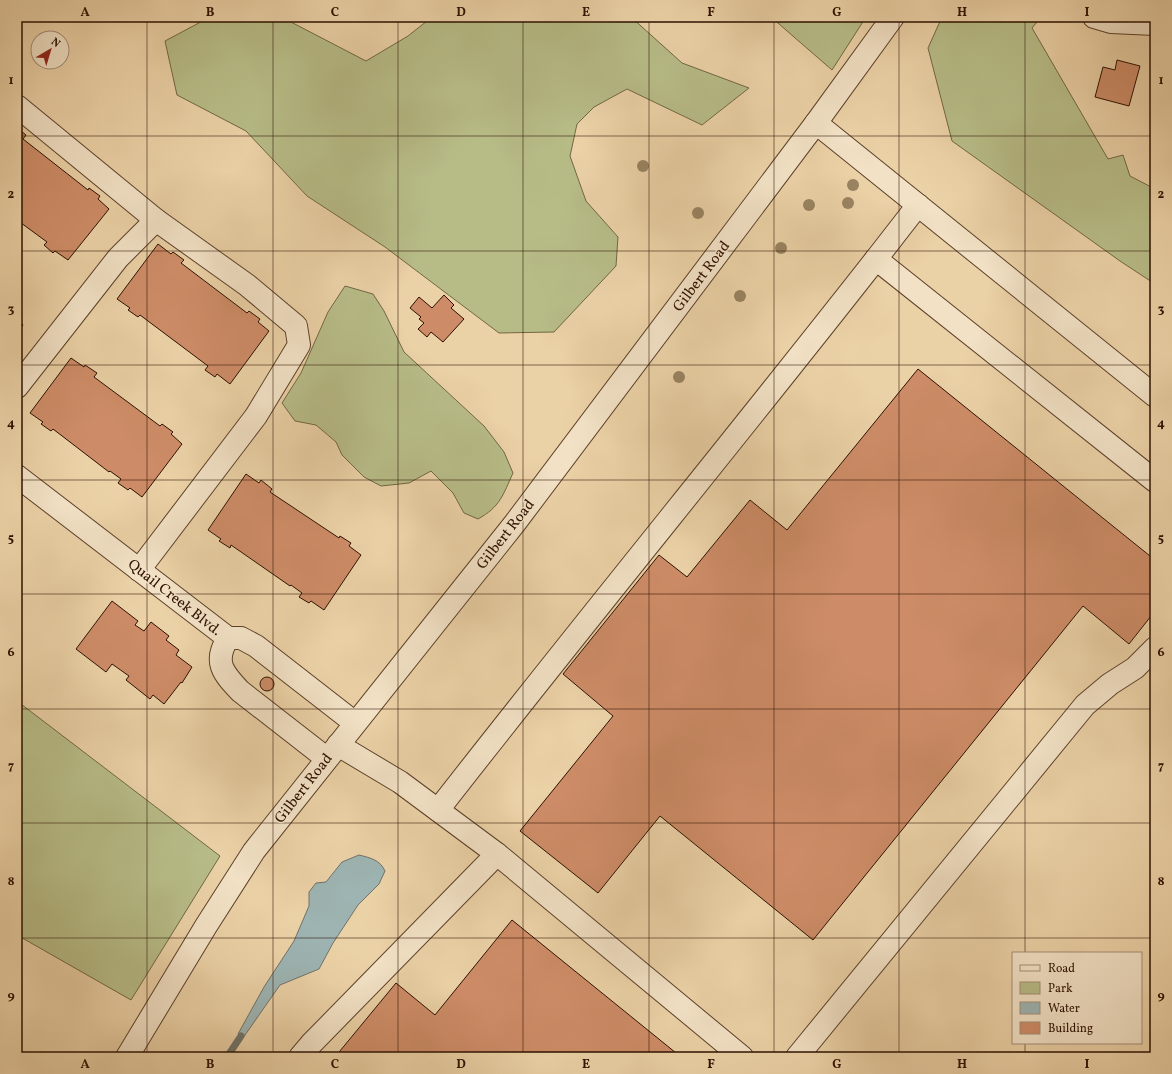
<svg xmlns="http://www.w3.org/2000/svg" width="1172" height="1074" viewBox="0 0 1172 1074" font-family="Vollkorn,serif">
<rect width="100%" height="100%" fill="#ebd1a6"/>
<filter id="stains"><feTurbulence type="fractalNoise" baseFrequency=".005" numOctaves="4"/><feColorMatrix values="0 0 0 0 .2 0 0 0 0 .09 0 0 0 0 .02 0 0 0 .5 -.17"/></filter>
<radialGradient id="worn" r=".72"><stop offset=".6" stop-color="#630" stop-opacity="0"/><stop offset="1" stop-color="#630" stop-opacity=".3"/></radialGradient>
<g fill="#b7bc87" stroke="#726644">
<polygon points="210,17 256,17 289,21 366,61 408,36 432,17 631,17 682,63 749,88 702,125 627,89 594,107 577,124 570,156 586,201 618,237 616,266 554,332 499,333 385,247 307,196 246,131 177,95 165,41"/>
<polygon points="771,17 866,17 832,70"/>
<polygon points="942,17 1041,17 1032,28 1108,159 1123,155 1130,176 1155,189 1155,284 1120,261 952,141 928,48"/>
<path d="M 345,286 L 373,294 L 384,311 L 404,352 L 484,426 L 504,452 L 513,473 C 503,495 500,507 478,519 L 464,513 L 453,493 L 431,471 L 409,483 L 381,486 L 364,477 L 342,455 L 336,442 L 316,425 L 295,421 L 282,403 L 301,373 L 328,312 Z"/>
<polygon points="17,701 220,856 131,1000 17,935"/>
</g>
<path fill="#9db4b2" stroke="#70726b" d="M 359,855 C 371,858 380,860 385,871 L 379,884 L 358,905 L 333,943 L 319,969 L 280,985 L 243,1038 L 238,1034 L 264,987 L 294,941 L 309,906 L 309,892 L 316,883 L 326,882 L 342,862 Z"/>
<g fill="none" stroke-linecap="round" stroke-linejoin="round">
<polyline stroke="#70726b" stroke-width="7" points="227,1057 241,1036"/>
</g>
<g fill="#cd8c67" stroke="#2d1001">
<polygon points="1117,60 1140,66 1129,106 1095,97 1103,67 1115,70"/>
<polygon points="17,128 26,135 23,139 88,190 89,188 100,196 98,199 109,209 68,260 55,251 53,253 44,245 47,242 17,220"/>
<polygon points="158,244 171,254 173,252 184,260 181,263 247,313 249,311 260,319 258,322 269,331 230,384 217,374 215,377 205,370 208,366 140,315 138,317 128,310 130,308 117,299"/>
<polygon points="444,295 454,305 451,308 464,319 443,342 431,332 427,337 418,329 424,323 419,319 421,317 410,308 419,297 432,308"/>
<polygon points="17,318 23,325 17,333"/>
<polygon points="71,358 84,367 85,365 97,373 94,377 160,426 162,424 173,432 171,434 182,444 142,497 130,488 128,490 118,483 121,479 110,471 109,472 53,429 51,431 41,424 43,422 30,413"/>
<polygon points="918,369 1155,560 1155,611 1129,644 1083,606 813,940 660,816 598,893 520,831 613,716 563,674 659,555 687,577 750,500 787,530"/>
<polygon points="246,474 259,483 261,480 272,489 270,492 339,538 340,536 351,543 349,546 361,555 324,610 311,601 309,603 299,597 302,593 291,585 290,586 231,545 230,548 219,541 221,539 208,530"/>
<polygon points="112,601 138,621 135,625 144,631 151,622 169,636 166,640 179,650 176,655 192,667 182,683 181,682 164,704 153,695 150,699 126,680 129,676 112,664 106,672 76,649"/>
<circle cx="267" cy="684" r="7"/>
<polygon points="512,920 681,1057 335,1057 396,983 435,1015"/>
</g>
<g fill="none" stroke-linecap="round" stroke-linejoin="round">
<defs>
<g id="minor">
<polyline points="1094,17 1111,22 1155,24"/>
<polyline points="17,106 156,220 247,285 296,326 299,345 256,416 139,570"/>
<polyline points="816,123 1155,396"/>
<polyline points="918,205 876,259 1155,481"/>
<polyline points="17,387 118,258 156,220"/>
<polyline points="17,476 228,638 241,638 256,646 355,723"/>
<path d="M 228,638 C 213,662 223,673 240,691 L 326,758"/>
<polyline points="338,745 400,782 497,854 742,1057"/>
<path d="M 438,810 C 582,625 731,444 876,259"/>
<polyline points="127,1057 206,926 254,851 515,523 816,123 893,17"/>
<polyline points="300,1057 311,1044 497,854"/>
<polyline points="797,1057 1085,705 1110,684 1135,668 1155,648"/>
</g>
</defs>
<use href="#minor" stroke="#5c402a" stroke-width="24"/>
<use href="#minor" stroke="#f2e1c5" stroke-width="22"/>
</g>
<g fill="#998361">
<circle cx="643" cy="166" r="6"/>
<circle cx="853" cy="185" r="6"/>
<circle cx="848" cy="203" r="6"/>
<circle cx="809" cy="205" r="6"/>
<circle cx="698" cy="213" r="6"/>
<circle cx="781" cy="248" r="6"/>
<circle cx="740" cy="296" r="6"/>
<circle cx="679" cy="377" r="6"/>
</g>
<path fill="none" stroke="#2d1001" stroke-width="1" stroke-opacity="0.55" d="M 147,17 L 147,1057M 273,17 L 273,1057M 398,17 L 398,1057M 523,17 L 523,1057M 649,17 L 649,1057M 774,17 L 774,1057M 899,17 L 899,1057M 1025,17 L 1025,953M 17,136 L 1155,136M 17,251 L 1155,251M 17,365 L 1155,365M 17,480 L 1155,480M 17,594 L 1155,594M 17,709 L 1155,709M 17,823 L 1155,823M 17,938 L 1155,938M 1025,1043 L 1025,1057"/>
<g text-anchor="middle" stroke-width="3" stroke-linejoin="round" paint-order="stroke">
<g font-size="15" fill="#2d1001" stroke="#f2e1c5">
<text transform="translate(701 276) rotate(-53)" y="5">Gilbert Road</text>
<text transform="translate(505 534) rotate(-52)" y="5">Gilbert Road</text>
<text transform="translate(175 597) rotate(38)" y="5">Quail Creek Blvd.</text>
<text transform="translate(303 788) rotate(-52)" y="5">Gilbert Road</text>
</g>
</g>
<rect width="1172" height="1074" fill="none" stroke="#ebd1a6" stroke-width="44"/>
<rect x="1012" y="952" width="130" height="92" fill="#f2e1c5" stroke="#a38d77"/>
<rect x="1020" y="965" width="20" height="6" fill="#f2e1c5" stroke="#a38d77"/>
<text x="1048" y="972" font-size="12" fill="#2d1001">Road</text>
<rect x="1020" y="982" width="20" height="12" fill="#b7bc87" stroke="#a38d77"/>
<text x="1048" y="992" font-size="12" fill="#2d1001">Park</text>
<rect x="1020" y="1002" width="20" height="12" fill="#9db4b2" stroke="#a38d77"/>
<text x="1048" y="1012" font-size="12" fill="#2d1001">Water</text>
<rect x="1020" y="1022" width="20" height="12" fill="#cd8c67" stroke="#a38d77"/>
<text x="1048" y="1032" font-size="12" fill="#2d1001">Building</text>
<g transform="translate(50 50) rotate(38)"><circle r="19" fill="#f2e1c5" stroke="#a38d77"/>
<path d="M0-3L7 15L0 10L-7 15Z" fill="#8f2418"/>
<text y="-6" font-size="11" font-weight="bold" text-anchor="middle" fill="#2d1001">N</text>
</g>
<rect x="22" y="22" width="1128" height="1030" fill="none" stroke="#2d1001" stroke-width="1.5"/>
<g font-size="13" text-anchor="middle" font-weight="bold" fill="#2d1001">
<text x="85" y="16">A</text>
<text x="210" y="16">B</text>
<text x="335" y="16">C</text>
<text x="461" y="16">D</text>
<text x="586" y="16">E</text>
<text x="711" y="16">F</text>
<text x="837" y="16">G</text>
<text x="962" y="16">H</text>
<text x="1087" y="16">I</text>
<text x="11" y="84">1</text>
<text x="1161" y="84">1</text>
<text x="11" y="198">2</text>
<text x="1161" y="198">2</text>
<text x="11" y="313">3</text>
<text x="1161" y="313">3</text>
<text x="11" y="427">4</text>
<text x="1161" y="427">4</text>
<text x="11" y="542">5</text>
<text x="1161" y="542">5</text>
<text x="11" y="656">6</text>
<text x="1161" y="656">6</text>
<text x="11" y="770">7</text>
<text x="1161" y="770">7</text>
<text x="11" y="885">8</text>
<text x="1161" y="885">8</text>
<text x="11" y="999">9</text>
<text x="1161" y="999">9</text>
<text x="85" y="1068">A</text>
<text x="210" y="1068">B</text>
<text x="335" y="1068">C</text>
<text x="461" y="1068">D</text>
<text x="586" y="1068">E</text>
<text x="711" y="1068">F</text>
<text x="837" y="1068">G</text>
<text x="962" y="1068">H</text>
<text x="1087" y="1068">I</text>
</g>
<rect width="100%" height="100%" filter="url(#stains)"/>
<rect width="100%" height="100%" fill="url(#worn)"/>
</svg>
